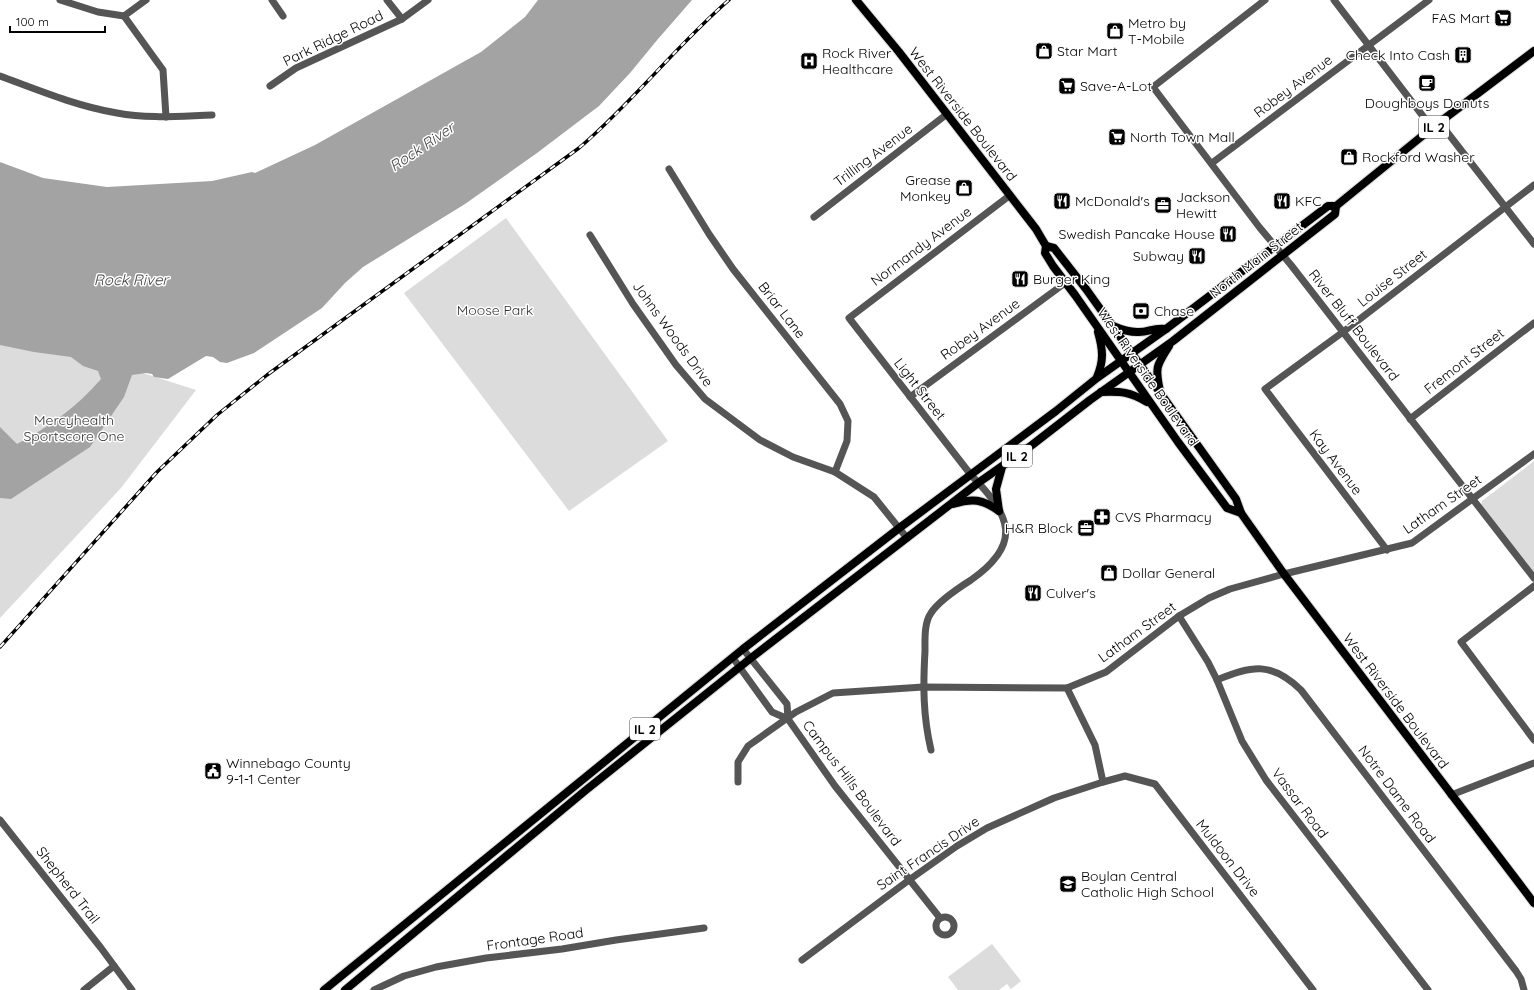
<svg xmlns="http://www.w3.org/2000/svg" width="1534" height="990" viewBox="0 0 1534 990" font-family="Quicksand,sans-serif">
<rect width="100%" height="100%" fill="#fff"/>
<g fill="#dcdcdc">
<polygon points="506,218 668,441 569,511 404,293"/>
<polygon points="0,327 196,390 121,488 0,618"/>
<polygon points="1534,461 1534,574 1481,505 1482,501"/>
<polygon points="992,944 1021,981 1011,989 1007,984 999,990 958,990 948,977"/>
</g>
<path fill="#a3a3a3" d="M 538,0 L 692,0 L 658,39 L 630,73 L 599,106 L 537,153 L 465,204 L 363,267 L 345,283 L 322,308 L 254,353 L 227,363 L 220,362 L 213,357 L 206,356 L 168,379 L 154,377 L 152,374 L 146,373 L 132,375 L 124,397 L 90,447 L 11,499 L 0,498 L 0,427 L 17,444 C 49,427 78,406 101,379 L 98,371 L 83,366 L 71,357 L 34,352 L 0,345 L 0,162 L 43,178 L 107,187 L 212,181 L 252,172 L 255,173 L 315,145 L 481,52 L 525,17 Z"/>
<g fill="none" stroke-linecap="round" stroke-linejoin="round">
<defs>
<g id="major">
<polyline points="856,0 899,52 1036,229 1046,246 1045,253 1053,266 1075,295 1178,442 1227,508 1241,513"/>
<polyline points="1046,246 1054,248 1086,289 1236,499 1241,513 1284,574 1534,903"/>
<path d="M 1113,326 C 1120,329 1129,332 1137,332 C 1148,333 1153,327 1166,329"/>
<path d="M 1097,377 C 1104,360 1103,350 1098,332"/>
<path d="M 1160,391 C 1155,368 1156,366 1169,346"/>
<path d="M 1101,392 C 1121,391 1130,392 1147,402"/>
<path d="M 953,504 C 973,498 982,499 999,511"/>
<polyline points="999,511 996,489 1002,467"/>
<polyline points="324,990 743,649 898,529 1056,411 1097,378 1166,329 1328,206 1336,206 1432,128 1534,51"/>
<polyline points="345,990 586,790 751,658 978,483 1032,445 1090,400 1173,341 1335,214 1336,206"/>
</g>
</defs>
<use href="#major" stroke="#dbdbdb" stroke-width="10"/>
<g stroke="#555" stroke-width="7">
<polyline points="60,0 98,12 124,16 146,0"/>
<polyline points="272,0 283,16"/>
<polyline points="387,0 402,19"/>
<polyline points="1265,0 1153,87 1260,228 1291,265 1534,578"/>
<polyline points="1334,0 1432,128"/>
<polyline points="124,16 163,70 166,117"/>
<path d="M 0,76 C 38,90 76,106 117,113 C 148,119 180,116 212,115"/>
<polyline points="270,86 296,68 402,19 428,0"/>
<polyline points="1440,123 1534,244"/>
<polyline points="1212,163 1429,0"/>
<polyline points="669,169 709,234 733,269 840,404 848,421 847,441 835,472"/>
<polyline points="814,217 947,114"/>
<polyline points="590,235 633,304 676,365 705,399 760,440 793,457 835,472 874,497 907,538"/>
<polyline points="910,397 1065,283"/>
<polyline points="1410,419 1534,323"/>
<polyline points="1387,550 1265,389 1343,332 1534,185"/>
<polyline points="1534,586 1461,642 1534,740"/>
<polyline points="1179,616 1208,662 1217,680 1242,741 1266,780 1428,990"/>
<polyline points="743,649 787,704 788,719 835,786 940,918"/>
<polyline points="733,658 772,712 788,719"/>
<path d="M 1217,680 C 1252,665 1272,662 1301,690 L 1516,971 L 1521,979 L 1524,990"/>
<polyline points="1067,688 1095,745 1103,782"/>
<path d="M 931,750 C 923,716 923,686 925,651 C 925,639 924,623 931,613 C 938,602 960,587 971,580 C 1024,543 1010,515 971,475 L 849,318 L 1009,196"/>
<polyline points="738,782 738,762 748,746 796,712 833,693 923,687 1067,688 1106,672 1179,616 1209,598 1230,589 1284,574 1412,543 1534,454"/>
<polyline points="1451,795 1534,763"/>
<polyline points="0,820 101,948 132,990"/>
<circle cx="945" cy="926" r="9"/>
<polyline points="802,960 909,880 957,846 987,828 1054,798 1103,782 1125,776 1155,784 1313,990"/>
<polyline points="84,990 114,966"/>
<polyline points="374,990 404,976 436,967 486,958 562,949 616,940 704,928"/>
</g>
<use href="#major" stroke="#000" stroke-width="8"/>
<defs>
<path id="rail" d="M 0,647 L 157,472 L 217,415 L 267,375 L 579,148 C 633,102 676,46 729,0"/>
</defs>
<use href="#rail" stroke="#000" stroke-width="3.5"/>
<use href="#rail" stroke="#fff" stroke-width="2" stroke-dasharray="6" stroke-linecap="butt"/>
</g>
<defs>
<symbol id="supermarket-square" viewBox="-11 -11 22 22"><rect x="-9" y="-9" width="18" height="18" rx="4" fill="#000" stroke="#fff"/><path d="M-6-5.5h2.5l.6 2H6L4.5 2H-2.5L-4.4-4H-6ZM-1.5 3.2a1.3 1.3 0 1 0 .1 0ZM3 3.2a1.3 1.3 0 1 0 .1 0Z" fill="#fff"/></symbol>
<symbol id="shop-square" viewBox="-11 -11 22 22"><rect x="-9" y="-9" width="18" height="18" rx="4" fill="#000" stroke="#fff"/><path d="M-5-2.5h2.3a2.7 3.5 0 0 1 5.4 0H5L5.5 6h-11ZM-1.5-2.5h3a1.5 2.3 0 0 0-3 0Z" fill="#fff"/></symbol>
<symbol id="building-square" viewBox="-11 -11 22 22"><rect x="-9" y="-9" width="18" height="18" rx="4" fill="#000" stroke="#fff"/><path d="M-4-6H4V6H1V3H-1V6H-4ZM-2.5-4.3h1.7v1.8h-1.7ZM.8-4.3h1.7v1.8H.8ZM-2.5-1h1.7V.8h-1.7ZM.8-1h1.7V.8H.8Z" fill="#fff"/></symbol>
<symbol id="hospital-square" viewBox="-11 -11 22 22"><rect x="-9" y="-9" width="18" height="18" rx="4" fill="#000" stroke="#fff"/><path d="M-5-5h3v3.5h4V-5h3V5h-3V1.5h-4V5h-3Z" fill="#fff"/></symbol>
<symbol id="cafe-square" viewBox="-11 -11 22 22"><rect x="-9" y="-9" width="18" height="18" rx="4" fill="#000" stroke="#fff"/><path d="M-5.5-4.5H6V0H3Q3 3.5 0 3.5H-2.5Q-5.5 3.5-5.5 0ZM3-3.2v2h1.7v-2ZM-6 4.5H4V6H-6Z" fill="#fff"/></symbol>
<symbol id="restaurant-square" viewBox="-11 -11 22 22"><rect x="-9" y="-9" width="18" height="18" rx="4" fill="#000" stroke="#fff"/><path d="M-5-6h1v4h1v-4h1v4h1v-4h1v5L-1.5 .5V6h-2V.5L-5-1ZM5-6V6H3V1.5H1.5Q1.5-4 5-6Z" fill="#fff"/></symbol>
<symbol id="office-square" viewBox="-11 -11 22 22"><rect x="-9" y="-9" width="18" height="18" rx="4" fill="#000" stroke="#fff"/><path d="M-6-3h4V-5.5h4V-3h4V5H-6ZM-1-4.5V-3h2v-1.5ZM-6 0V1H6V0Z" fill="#fff"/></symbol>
<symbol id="bank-square" viewBox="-11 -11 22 22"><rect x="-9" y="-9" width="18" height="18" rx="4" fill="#000" stroke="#fff"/><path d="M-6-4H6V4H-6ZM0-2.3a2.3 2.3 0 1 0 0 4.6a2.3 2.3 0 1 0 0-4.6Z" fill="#fff"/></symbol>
<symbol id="pharmacy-square" viewBox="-11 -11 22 22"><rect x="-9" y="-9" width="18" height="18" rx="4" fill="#000" stroke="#fff"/><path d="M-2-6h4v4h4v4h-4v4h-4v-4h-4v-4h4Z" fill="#fff"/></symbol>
<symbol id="civic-square" viewBox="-11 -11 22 22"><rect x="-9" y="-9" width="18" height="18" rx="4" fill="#000" stroke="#fff"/><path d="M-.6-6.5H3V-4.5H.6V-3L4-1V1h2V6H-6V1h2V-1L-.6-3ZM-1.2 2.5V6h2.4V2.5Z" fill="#fff"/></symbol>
<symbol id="school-square" viewBox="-11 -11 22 22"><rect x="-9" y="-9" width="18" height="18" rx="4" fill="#000" stroke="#fff"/><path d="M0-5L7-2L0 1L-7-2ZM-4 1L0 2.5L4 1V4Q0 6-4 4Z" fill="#fff"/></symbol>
</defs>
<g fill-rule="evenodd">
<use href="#supermarket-square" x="1493" y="8" width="20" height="20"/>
<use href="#shop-square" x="1105" y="21" width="20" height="20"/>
<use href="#shop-square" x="1034" y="41" width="20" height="20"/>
<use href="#building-square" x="1453" y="45" width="20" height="20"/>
<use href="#hospital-square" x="799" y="51" width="20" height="20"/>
<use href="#cafe-square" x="1417" y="73" width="20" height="20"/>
<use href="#supermarket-square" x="1057" y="76" width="20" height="20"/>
<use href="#supermarket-square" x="1107" y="127" width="20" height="20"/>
<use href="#shop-square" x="1339" y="147" width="20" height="20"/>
<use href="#shop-square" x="954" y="178" width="20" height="20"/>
<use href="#restaurant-square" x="1052" y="191" width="20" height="20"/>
<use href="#restaurant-square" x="1272" y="191" width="20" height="20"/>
<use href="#office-square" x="1153" y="195" width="20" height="20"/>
<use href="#restaurant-square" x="1218" y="224" width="20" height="20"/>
<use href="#restaurant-square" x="1187" y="246" width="20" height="20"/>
<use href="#restaurant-square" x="1010" y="269" width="20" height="20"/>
<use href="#bank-square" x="1131" y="301" width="20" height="20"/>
<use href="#pharmacy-square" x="1092" y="507" width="20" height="20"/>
<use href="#office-square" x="1076" y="518" width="20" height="20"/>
<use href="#shop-square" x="1099" y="563" width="20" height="20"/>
<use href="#restaurant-square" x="1023" y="583" width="20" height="20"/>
<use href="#civic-square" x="203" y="761" width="20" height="20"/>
<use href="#school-square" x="1058" y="874" width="20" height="20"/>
</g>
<g text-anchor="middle" stroke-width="3" stroke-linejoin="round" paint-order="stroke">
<g fill="#fff" stroke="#4c4c4c" stroke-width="1">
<rect x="1419" y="116" width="30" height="22" rx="3"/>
<rect x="1002" y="445" width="30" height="22" rx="3"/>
<rect x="630" y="718" width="30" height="22" rx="3"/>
</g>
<g font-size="13" font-weight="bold" fill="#000">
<text x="1434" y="132">IL 2</text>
<text x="1017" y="461">IL 2</text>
<text x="645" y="734">IL 2</text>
</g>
<g font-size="14" fill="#000" stroke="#fff" text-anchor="start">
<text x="1490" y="23" text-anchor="end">FAS Mart</text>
<text x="1128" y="28">Metro by<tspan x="1128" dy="16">T-Mobile</tspan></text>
<text x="1057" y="56">Star Mart</text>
<text x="822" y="58">Rock River<tspan x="822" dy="16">Healthcare</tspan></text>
<text x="1450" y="60" text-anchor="end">Check Into Cash</text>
<text x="1080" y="91">Save-A-Lot</text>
<text x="1427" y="108" text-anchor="middle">Doughboys Donuts</text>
<text x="1130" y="142">North Town Mall</text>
<text x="1362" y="162">Rockford Washer</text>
<text x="951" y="185" text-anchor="end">Grease<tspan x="951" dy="16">Monkey</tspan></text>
<text x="1176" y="202">Jackson<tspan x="1176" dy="16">Hewitt</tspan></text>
<text x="1075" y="206">McDonald's</text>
<text x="1295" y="206">KFC</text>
<text x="1215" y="239" text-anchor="end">Swedish Pancake House</text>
<text x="1184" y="261" text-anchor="end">Subway</text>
<text x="1033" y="284">Burger King</text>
<text x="1154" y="316">Chase</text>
<text x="1115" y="522">CVS Pharmacy</text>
<text x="1073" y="533" text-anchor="end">H&amp;R Block</text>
<text x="1122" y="578">Dollar General</text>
<text x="1046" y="598">Culver's</text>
<text x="226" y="768">Winnebago County<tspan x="226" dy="16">9-1-1 Center</tspan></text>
<text x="1081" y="881">Boylan Central<tspan x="1081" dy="16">Catholic High School</tspan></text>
</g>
<g font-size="14" fill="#000" stroke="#fff">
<text transform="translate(333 38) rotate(-26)" y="5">Park Ridge Road</text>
<text transform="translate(1293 86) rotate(-37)" y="5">Robey Avenue</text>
<text transform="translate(963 114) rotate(52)" y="5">West Riverside Boulevard</text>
<text transform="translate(873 155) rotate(-37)" y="5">Trilling Avenue</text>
<text transform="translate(921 246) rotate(-37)" y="5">Normandy Avenue</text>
<text transform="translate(1256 260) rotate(-38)" y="5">North Main Street</text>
<text transform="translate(1392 278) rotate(-38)" y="5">Louise Street</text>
<text transform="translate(782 310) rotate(52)" y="5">Briar Lane</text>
<text transform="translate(1354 325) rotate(52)" y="5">River Bluff Boulevard</text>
<text transform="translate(980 329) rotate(-36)" y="5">Robey Avenue</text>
<text transform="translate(673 334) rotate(54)" y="5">Johns Woods Drive</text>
<text transform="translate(1464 361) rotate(-38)" y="5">Fremont Street</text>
<text transform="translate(1148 377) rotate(55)" y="5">West Riverside Boulevard</text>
<text transform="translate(920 389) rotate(52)" y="5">Light Street</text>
<text transform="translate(1336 462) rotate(53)" y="5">Kay Avenue</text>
<text transform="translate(1442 504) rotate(-35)" y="5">Latham Street</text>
<text transform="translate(1137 632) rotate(-36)" y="5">Latham Street</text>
<text transform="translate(1396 701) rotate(53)" y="5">West Riverside Boulevard</text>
<text transform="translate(852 783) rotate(53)" y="5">Campus Hills Boulevard</text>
<text transform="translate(1397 794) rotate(53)" y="5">Notre Dame Road</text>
<text transform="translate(1300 803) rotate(53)" y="5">Vassar Road</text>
<text transform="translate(928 853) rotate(-34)" y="5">Saint Francis Drive</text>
<text transform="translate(1228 858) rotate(52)" y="5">Muldoon Drive</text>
<text transform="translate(68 885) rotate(52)" y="5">Shepherd Trail</text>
<text transform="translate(535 939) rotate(-8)" y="5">Frontage Road</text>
</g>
<g font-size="14" fill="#333" stroke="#fff">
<text x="495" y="315">Moose Park</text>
<text x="74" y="425">Mercyhealth<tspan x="74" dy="16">Sportscore One</tspan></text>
</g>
<g font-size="15" font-style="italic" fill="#444" stroke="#fff">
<text transform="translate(422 147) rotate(-34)" y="5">Rock River</text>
<text x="131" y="285">Rock River</text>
</g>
</g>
<path d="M10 26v6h95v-6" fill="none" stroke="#000000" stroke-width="2"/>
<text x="16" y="26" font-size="12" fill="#000000" stroke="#ffffff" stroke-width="3" paint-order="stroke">100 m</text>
</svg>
